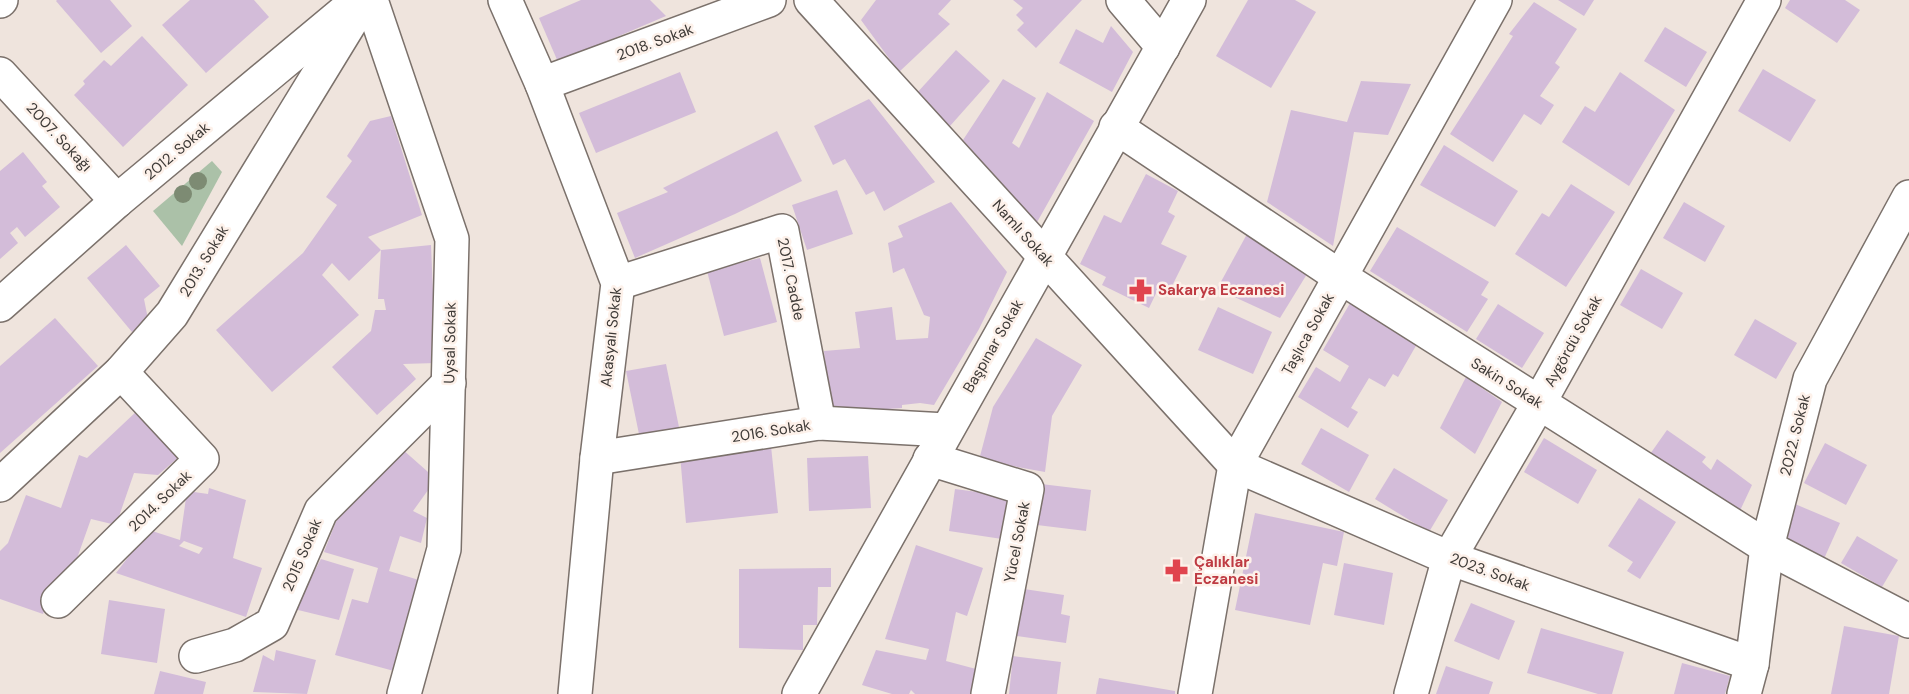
<svg xmlns="http://www.w3.org/2000/svg" width="1909" height="694" viewBox="0 0 1909 694" font-family="'DM Sans',sans-serif">
<rect width="100%" height="100%" fill="#efe4dd"/>
<polygon fill="#abc1a8" points="212,161 222,172 182,246 153,211"/>
<g fill="#d3bcd9" fill-rule="evenodd">
<polygon points="57,0 110,0 132,26 101,53 56,1"/>
<polygon points="190,0 254,0 269,17 206,73 162,25"/>
<polygon points="581,0 650,0 666,16 558,62 539,18"/>
<polygon points="876,0 951,0 938,14 950,24 899,72 861,20"/>
<polygon points="1013,0 1082,0 1036,48 1017,30 1024,23 1016,15 1023,8"/>
<polygon points="1248,0 1295,0 1316,12 1271,88 1216,56"/>
<polygon points="1558,0 1594,0 1584,16"/>
<polygon points="1790,0 1845,0 1860,10 1837,43 1785,8"/>
<polygon points="1534,2 1577,29 1555,63 1560,67 1540,96 1554,105 1541,125 1524,114 1493,162 1450,134 1513,36 1509,34"/>
<polygon points="1111,26 1133,52 1112,92 1059,63 1076,29 1103,43"/>
<polygon points="1665,27 1707,52 1686,87 1644,61"/>
<polygon points="142,36 188,85 123,147 74,95 85,84 83,81 104,60 111,66"/>
<polygon points="956,50 990,81 950,126 916,94"/>
<polygon points="1763,69 1816,100 1790,142 1738,111"/>
<polygon points="680,72 696,112 596,153 579,113"/>
<polygon points="1620,72 1675,110 1629,186 1562,142 1585,106 1595,112"/>
<polygon points="1003,79 1036,98 1012,143 1019,148 1047,92 1094,121 1036,224 963,140"/>
<polygon points="1361,81 1411,84 1388,135 1354,132 1333,246 1267,202 1291,110 1347,122"/>
<polygon points="869,99 935,182 884,211 874,191 866,195 845,159 833,165 814,126"/>
<polygon points="391,116 422,215 368,237 381,250 349,281 332,263 322,275 359,315 272,392 216,330 303,253 337,205 326,197 352,161 347,156 370,121"/>
<polygon points="777,131 802,181 735,214 635,258 617,213 668,192 663,188"/>
<polygon points="1444,145 1518,191 1495,227 1420,185"/>
<polygon points="23,152 47,182 42,186 60,207 25,237 17,227 10,233 18,243 0,259 0,171"/>
<polygon points="1146,174 1178,191 1168,212 1175,216 1161,244 1187,256 1171,288 1161,283 1149,308 1102,285 1106,277 1080,264 1104,215 1121,223"/>
<polygon points="1571,184 1615,212 1566,287 1515,254 1542,213 1549,217"/>
<polygon points="837,190 853,234 807,250 792,205"/>
<polygon points="951,202 1007,272 979,329 934,405 920,403 902,405 902,408 830,413 824,351 860,348 855,312 892,307 896,340 928,338 930,317 924,315 904,268 893,273 888,243 903,237 898,226"/>
<polygon points="1684,202 1725,226 1705,262 1663,238"/>
<polygon points="1397,227 1489,282 1481,295 1488,299 1467,332 1370,271"/>
<polygon points="1247,234 1307,274 1280,318 1217,289"/>
<polygon points="126,245 160,286 144,299 148,319 132,332 87,278"/>
<polygon points="431,245 436,363 403,364 416,379 377,415 332,367 371,331 375,310 386,310 384,299 378,299 381,250"/>
<polygon points="760,258 777,322 724,336 707,271"/>
<polygon points="1641,269 1683,293 1662,329 1620,305"/>
<polygon points="1353,298 1421,337 1398,377 1393,374 1385,387 1369,378 1351,408 1358,412 1348,428 1298,397 1316,367 1340,382 1349,366 1323,350"/>
<polygon points="1498,304 1544,333 1522,368 1476,339"/>
<polygon points="1218,307 1272,332 1253,374 1198,350"/>
<polygon points="55,318 98,366 0,453 0,366"/>
<polygon points="1755,319 1797,343 1776,379 1734,355"/>
<polygon points="1036,338 1082,365 1052,416 1045,472 979,460 993,407"/>
<polygon points="666,364 680,432 640,439 626,371"/>
<polygon points="1466,377 1502,402 1475,454 1440,428"/>
<polygon points="138,410 181,455 158,475 134,473 116,525 91,519 70,578 53,586 43,614 0,599 0,551 8,543 26,495 61,508 79,455 87,458"/>
<polygon points="1321,428 1369,455 1349,492 1301,464"/>
<polygon points="1667,430 1706,457 1702,462 1711,470 1717,459 1752,485 1737,517 1648,457"/>
<polygon points="1544,438 1597,470 1578,504 1524,472"/>
<polygon points="1825,443 1867,465 1846,505 1804,483"/>
<polygon points="771,446 778,513 686,523 680,455"/>
<polygon points="402,449 436,479 413,511 427,518 421,543 400,536 389,571 419,580 394,671 335,655 352,599 368,603 378,568 324,552 339,514"/>
<polygon points="868,456 871,508 809,511 807,458"/>
<polygon points="1394,468 1448,500 1429,532 1375,499"/>
<polygon points="1041,484 1091,490 1086,531 1037,525"/>
<path d="M 209,488 L 246,500 L 233,558 L 262,568 L 246,617 L 116,573 L 149,530 L 180,540 L 187,491 L 208,494 ZM 184,541 L 203,548 L 199,554 L 179,546 Z"/>
<polygon points="955,489 1008,496 1002,539 949,531"/>
<polygon points="1639,498 1676,522 1640,579 1627,571 1633,562 1608,546"/>
<polygon points="1795,504 1840,523 1823,561 1779,542"/>
<polygon points="1255,513 1344,532 1337,566 1323,563 1310,625 1235,610"/>
<polygon points="1857,536 1898,560 1882,587 1841,563"/>
<polygon points="916,545 983,568 967,616 956,612 946,661 976,669 974,694 915,694 911,690 909,694 892,694 862,685 876,650 926,660 929,649 885,639"/>
<polygon points="321,559 354,569 339,620 294,609"/>
<polygon points="1344,563 1393,573 1384,625 1334,615"/>
<polygon points="831,568 831,587 818,587 817,625 803,625 803,650 739,648 739,569"/>
<polygon points="1024,589 1064,595 1061,614 1070,616 1066,643 1017,636"/>
<polygon points="109,600 165,609 157,663 101,654"/>
<polygon points="1471,603 1515,621 1499,660 1454,641"/>
<polygon points="1844,626 1899,636 1889,694 1831,694"/>
<polygon points="1541,628 1624,652 1612,694 1598,694 1527,673"/>
<polygon points="276,650 316,660 307,694 253,692 263,655 274,661"/>
<polygon points="1013,656 1061,662 1057,694 1009,694"/>
<polygon points="1682,663 1730,676 1725,694 1674,694"/>
<polygon points="1446,666 1493,682 1489,694 1436,694"/>
<polygon points="160,671 206,682 203,694 154,694"/>
<polygon points="1099,678 1175,691 1175,694 1096,694"/>
</g>
<g fill="none" stroke-linecap="round" stroke-linejoin="round">
<defs>
<g id="minor">
<polyline points="371,0 452,239 444,549 404,694"/>
<polyline points="505,0 542,84 618,283 597,458 575,694"/>
<polyline points="811,0 1235,465 1449,558 1752,664"/>
<polyline points="1123,0 1163,47"/>
<polyline points="0,1 1,0"/>
<polyline points="0,74 117,201"/>
<polyline points="542,84 769,0"/>
<polyline points="1116,127 1339,276 1767,547 1909,621"/>
<polyline points="618,283 782,231 819,423"/>
<polyline points="0,305 117,201 350,7"/>
<polyline points="597,458 819,423 946,430"/>
<polyline points="930,459 1027,489 988,694"/>
<polyline points="0,485 121,372 172,314 364,0"/>
<polyline points="58,601 202,459 121,372"/>
<polyline points="196,656 235,645 272,624 321,511 449,383"/>
<polyline points="799,694 1189,0"/>
<polyline points="1195,694 1235,465 1495,0"/>
<polyline points="1411,694 1449,558 1539,403 1764,0"/>
<polyline points="1744,694 1752,664 1767,547 1810,379 1909,197"/>
</g>
</defs>
<use href="#minor" stroke="#7b716b" stroke-width="36"/>
<use href="#minor" stroke="#fff" stroke-width="33"/>
</g>
<g fill="#7d8b73">
<circle cx="198" cy="181" r="9"/>
<circle cx="183" cy="194" r="9"/>
</g>
<defs>
<symbol id="pharmacy-bare" viewBox="-9 -9 18 18"><path d="M-2-6h4v4h4v4h-4v4h-4v-4h-4v-4h4Z" fill="#e0444e" stroke="#fdf1ea" stroke-width="2.5" paint-order="stroke"/></symbol>
</defs>
<g fill-rule="evenodd">
<use href="#pharmacy-bare" x="1124" y="274" width="33" height="33"/>
<use href="#pharmacy-bare" x="1160" y="554" width="33" height="33"/>
</g>
<g text-anchor="middle" stroke-width="5" stroke-linejoin="round" paint-order="stroke">
<g font-size="15" fill="#3e3a37" stroke="#fdf1ea">
<text transform="translate(655 42) rotate(-20)" y="5">2018. Sokak</text>
<text transform="translate(59 137) rotate(47)" y="5">2007. Sokağı</text>
<text transform="translate(177 151) rotate(-40)" y="5">2012. Sokak</text>
<text transform="translate(1023 233) rotate(48)" y="5">Namlı Sokak</text>
<text transform="translate(204 261) rotate(-59)" y="5">2013. Sokak</text>
<text transform="translate(791 279) rotate(78)" y="5">2017. Cadde</text>
<text transform="translate(1308 334) rotate(-61)" y="5">Taşlıca Sokak</text>
<text transform="translate(611 337) rotate(-84)" y="5">Akasyalı Sokak</text>
<text transform="translate(1573 341) rotate(-61)" y="5">Aygördü Sokak</text>
<text transform="translate(450 343) rotate(-89)" y="5">Uysal Sokak</text>
<text transform="translate(993 346) rotate(-60)" y="5">Başpınar Sokak</text>
<text transform="translate(1507 383) rotate(32)" y="5">Sakin Sokak</text>
<text transform="translate(771 431) rotate(-9)" y="5">2016. Sokak</text>
<text transform="translate(1795 435) rotate(-76)" y="5">2022. Sokak</text>
<text transform="translate(160 501) rotate(-44)" y="5">2014. Sokak</text>
<text transform="translate(1017 542) rotate(-79)" y="5">Yücel Sokak</text>
<text transform="translate(302 555) rotate(-67)" y="5">2015 Sokak</text>
<text transform="translate(1490 572) rotate(20)" y="5">2023. Sokak</text>
</g>
<g font-size="15" font-weight="bold" fill="#be3a42" stroke="#fdf1ea" text-anchor="start">
<text x="1158" y="295">Sakarya Eczanesi</text>
<text x="1194" y="567">Çalıklar<tspan x="1194" dy="17">Eczanesi</tspan></text>
</g>
</g>
</svg>
